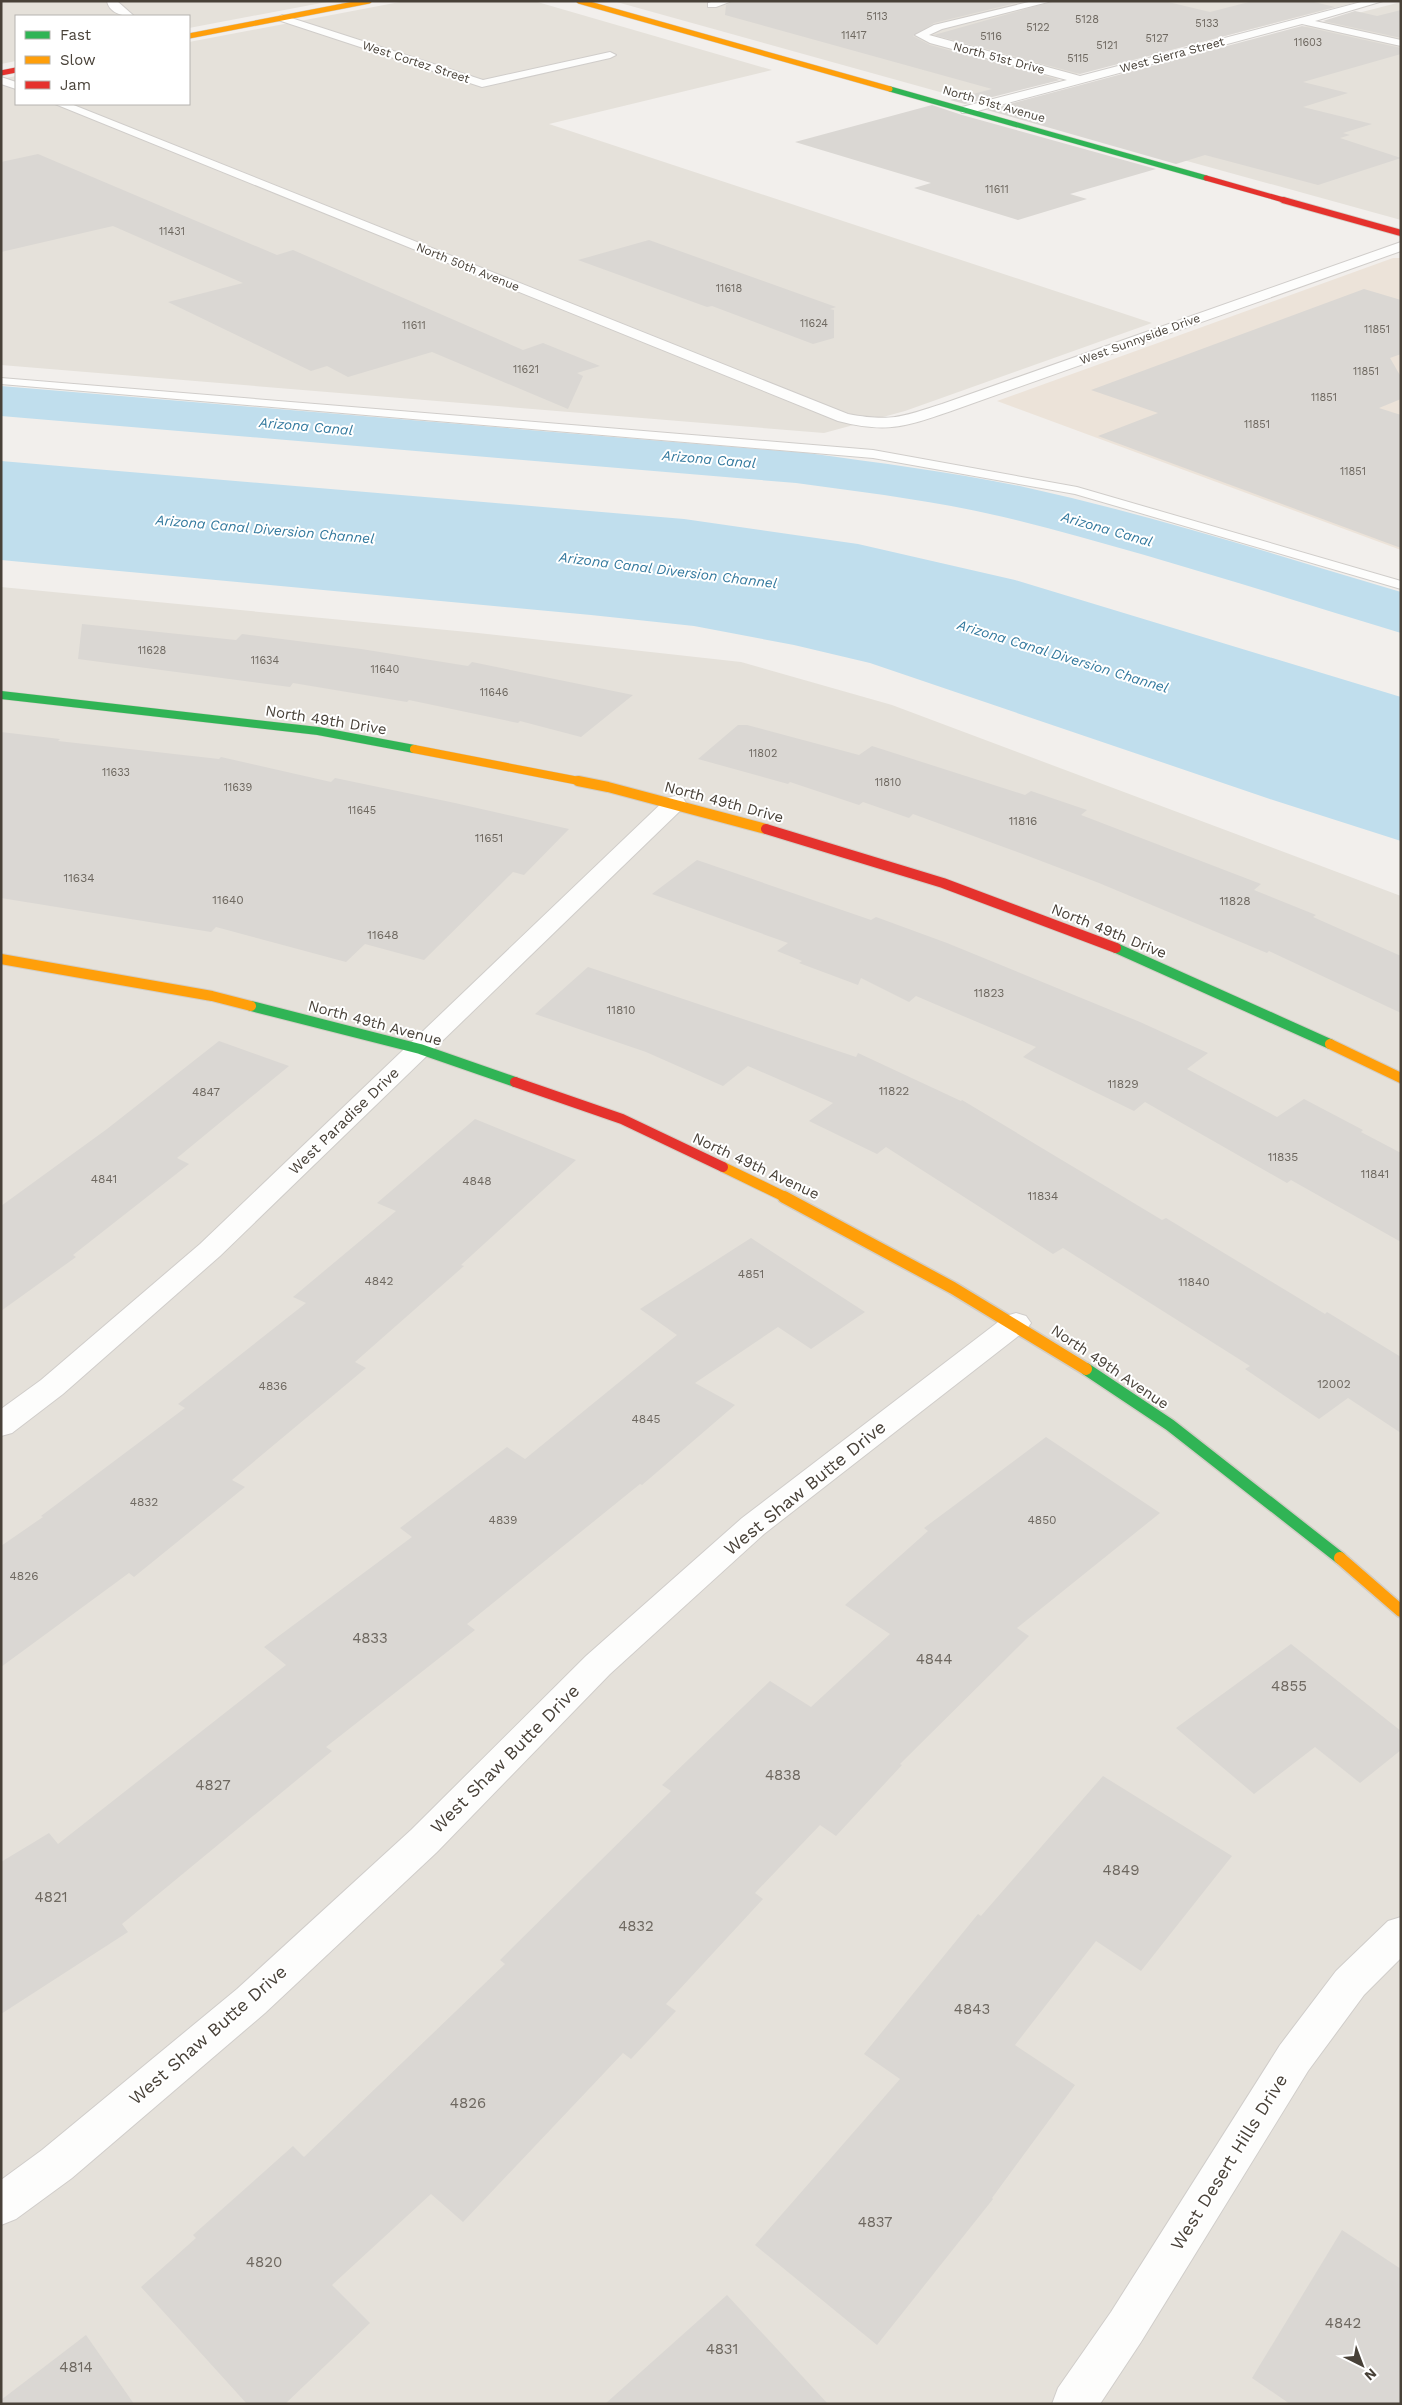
<svg xmlns="http://www.w3.org/2000/svg" width="1402" height="2405" viewBox="0 0 1402 2405" font-family="'Work Sans',sans-serif">
<rect width="100%" height="100%" fill="#f2efec"/>
<g fill="#e5e1da">
<polygon points="1,1 332,1 189,28 189,16 16,16 16,61 1,64"/>
<polygon points="405,1 534,1 772,70 549,124 1152,323 905,411 824,433 1,365 1,79 16,76 16,104 189,104 189,42"/>
<polygon points="613,1 1361,1 983,98 965,99"/>
<polygon points="1401,2 1401,220 1013,113 1241,43"/>
<polygon points="1,587 478,633 741,662 892,705 1401,896 1401,2404 1,2404"/>
</g>
<polygon fill="#ece3d9" points="1393,258 1401,258 1401,550 997,401"/>
<g fill="#c0deed">
<path d="M 1,386 L 807,453 C 879,463 953,472 1024,487 C 1152,515 1276,555 1401,592 L 1401,633 C 1273,594 1146,553 1016,520 C 944,502 870,493 796,483 L 1,416 Z"/>
<polygon points="1,461 684,519 858,544 1015,580 1401,697 1401,841 1273,800 870,663 794,645 694,626 591,615 1,560"/>
</g>
<g fill="#dad7d3">
<polygon points="734,1 1024,1 934,23 913,36 930,45 1060,80 965,104 950,100 992,89 725,15 726,5"/>
<polygon points="1054,1 1164,1 1210,12 1253,1 1310,1 1335,7 1080,74 934,35"/>
<polygon points="1401,10 1401,38 1323,21 1355,11 1377,16"/>
<polygon points="1302,26 1401,48 1401,54 1303,82 1348,93 1303,107 1372,124 1343,133 1350,135 1340,138 1401,158 1318,185 1205,155 1176,164 987,110"/>
<polygon points="932,105 962,115 1156,169 1070,194 1087,199 1018,220 914,188 931,183 795,142"/>
<polygon points="38,154 277,255 293,250 523,350 543,343 600,366 577,373 583,376 568,409 432,352 348,377 327,366 311,371 168,302 243,283 113,226 1,252 1,162"/>
<polygon points="649,240 836,307 830,309 834,310 834,338 813,344 712,306 707,307 578,260"/>
<polygon points="1364,289 1401,300 1401,354 1390,358 1401,377 1401,399 1379,408 1401,415 1401,548 1098,436 1158,413 1091,390"/>
<polygon points="82,624 236,640 242,634 361,649 468,666 472,662 633,695 581,737 520,721 518,723 409,700 407,702 293,683 290,687 78,659"/>
<polygon points="738,725 747,725 859,755 872,746 1025,795 1031,791 1087,810 1081,815 1261,884 1254,890 1316,915 1313,917 1401,956 1401,1013 1269,951 1267,953 1099,883 1028,856 913,814 909,818 863,802 859,805 790,782 788,784 698,759"/>
<polygon points="1,732 60,739 58,741 219,759 221,757 331,782 335,778 455,803 569,829 524,875 513,872 424,960 365,944 346,962 216,927 211,932 1,898"/>
<polygon points="697,860 871,920 876,917 947,943 1140,1022 1208,1053 1187,1069 1277,1117 1304,1099 1363,1130 1361,1132 1401,1153 1401,1242 1291,1180 1287,1183 1145,1102 1134,1111 1023,1057 1036,1047 916,996 909,1002 861,978 858,985 799,963 802,961 777,951 788,943 652,894"/>
<polygon points="588,967 856,1057 858,1053 961,1101 962,1100 1162,1220 1166,1218 1325,1314 1327,1312 1401,1357 1401,1433 1348,1398 1319,1419 1245,1369 1250,1366 1063,1248 1053,1254 886,1147 877,1154 809,1121 833,1103 748,1066 723,1086 646,1052 535,1014"/>
<polygon points="219,1041 289,1066 177,1158 189,1164 73,1255 76,1257 1,1311 1,1206 107,1129"/>
<polygon points="475,1119 576,1160 461,1265 464,1266 355,1362 366,1368 232,1480 245,1487 134,1577 129,1573 1,1667 1,1546 43,1517 41,1516 185,1408 178,1404 306,1303 293,1297 396,1211 377,1203"/>
<polygon points="751,1238 865,1312 811,1349 778,1327 695,1383 735,1405 642,1485 640,1484 467,1624 475,1630 326,1747 332,1751 122,1924 128,1932 1,2014 1,1862 49,1833 58,1844 286,1665 264,1647 412,1537 400,1528 507,1447 525,1459 677,1335 640,1309"/>
<polygon points="1046,1437 1160,1513 1017,1628 1029,1636 900,1764 902,1765 836,1836 820,1825 755,1893 763,1899 666,2004 676,2011 631,2059 623,2053 463,2222 431,2194 332,2285 370,2323 285,2404 247,2404 141,2287 196,2238 193,2235 293,2146 304,2157 505,1964 500,1960 671,1791 662,1785 770,1681 811,1707 890,1634 845,1605 928,1531 924,1528"/>
<polygon points="1291,1644 1401,1731 1401,1750 1360,1783 1315,1747 1254,1794 1176,1728"/>
<polygon points="1103,1776 1232,1856 1141,1971 1096,1941 1015,2045 1075,2085 992,2198 993,2199 877,2345 755,2245 900,2079 864,2054 978,1914 981,1916"/>
<polygon points="1342,2230 1401,2269 1401,2404 1290,2404 1252,2378"/>
<polygon points="727,2295 828,2404 605,2404"/>
<polygon points="86,2335 134,2404 1,2404 1,2400"/>
</g>
<g fill="none" stroke-linecap="round" stroke-linejoin="round">
<defs>
<polygon id="lane" points="1,378 873,450 1077,487 1401,581 1401,589 1075,494 873,458 1,384"/>
<g id="street">
<path d="M 107,1 L 117,1 L 134,16 C 124,17 109,13 107,1 Z"/>
<polygon points="714,1 732,1 716,7 708,7 708,3"/>
<polygon points="1033,1 1052,1 942,29 929,35 1080,76 1365,1 1383,1 1315,21 1401,40 1401,46 1302,24 970,113 962,113 960,110 962,107 1067,80 930,43 915,35 934,25"/>
<polygon points="282,15 483,80 610,52 616,55 610,58 482,87 278,20 277,18"/>
<polygon points="1,77 16,82 16,89 1,84"/>
<path d="M 55,104 L 71,104 L 848,414 C 890,422 902,417 942,404 L 1401,242 L 1401,251 L 954,410 C 907,426 888,434 838,421 Z"/>
<polygon points="675,796 683,798 686,803 683,808 220,1256 63,1394 12,1433 1,1436 1,1409 41,1380 200,1244 667,798"/>
<polygon points="1016,1313 1026,1316 1031,1323 1026,1330 764,1534 610,1674 437,1852 265,2013 72,2178 16,2219 1,2225 1,2180 42,2150 237,1989 411,1830 586,1656 742,1518 1006,1316"/>
<polygon points="1401,1917 1401,1958 1364,1995 1308,2071 1141,2342 1100,2404 1052,2404 1058,2388 1111,2312 1280,2045 1336,1971 1388,1921"/>
</g>
<polyline id="fast-far3" points="890,89 1206,178"/>
<polyline id="fast-far2" points="1,695 318,731 414,749"/>
<g id="fast-far1">
<polyline points="1116,948 1330,1044"/>
<polyline points="251,1006 420,1049 515,1082"/>
</g>
<polyline id="fast" points="1086,1369 1170,1425 1340,1558"/>
<g id="slow-far3">
<polyline points="579,1 890,89"/>
<polyline points="189,36 369,1"/>
</g>
<polyline id="slow-far2" points="414,749 584,782"/>
<g id="slow-far1">
<polyline points="578,781 608,787 766,829"/>
<polyline points="1,959 212,996 251,1006"/>
<polyline points="1330,1044 1401,1078"/>
<polyline points="723,1167 787,1198"/>
</g>
<g id="slow">
<polyline points="784,1197 953,1288 1086,1369"/>
<polyline points="1340,1558 1401,1611"/>
</g>
<g id="jam-far2">
<polyline points="1,73 16,70"/>
<polyline points="1206,178 1287,201"/>
</g>
<polyline id="jam-far1" points="1283,200 1401,233"/>
<g id="jam">
<polyline points="766,829 943,883 1116,948"/>
<polyline points="515,1082 622,1119 723,1167"/>
</g>
</defs>
<use href="#lane" stroke="#d0cdca" stroke-width="2"/>
<use href="#street" stroke="#d0cdca" stroke-width="2"/>
<use href="#fast-far3" stroke="#d2cdc5" stroke-width="6"/>
<use href="#fast-far2" stroke="#d2cdc5" stroke-width="9"/>
<use href="#fast-far1" stroke="#d2cdc5" stroke-width="12"/>
<use href="#fast" stroke="#d2cdc5" stroke-width="15"/>
<use href="#slow-far3" stroke="#d2cdc5" stroke-width="6"/>
<use href="#slow-far2" stroke="#d2cdc5" stroke-width="9"/>
<use href="#slow-far1" stroke="#d2cdc5" stroke-width="12"/>
<use href="#slow" stroke="#d2cdc5" stroke-width="15"/>
<use href="#jam-far2" stroke="#d2cdc5" stroke-width="6"/>
<use href="#jam-far1" stroke="#d2cdc5" stroke-width="8"/>
<use href="#jam" stroke="#d2cdc5" stroke-width="12"/>
<use href="#lane" fill="#fdfdfc" fill-rule="evenodd"/>
<use href="#street" fill="#fdfdfc" fill-rule="evenodd"/>
<use href="#fast-far3" stroke="#30b455" stroke-width="5"/>
<use href="#fast-far2" stroke="#30b455" stroke-width="8"/>
<use href="#fast-far1" stroke="#30b455" stroke-width="10"/>
<use href="#fast" stroke="#30b455" stroke-width="12"/>
<use href="#slow-far3" stroke="#ff9f0a" stroke-width="5"/>
<use href="#slow-far2" stroke="#ff9f0a" stroke-width="8"/>
<use href="#slow-far1" stroke="#ff9f0a" stroke-width="10"/>
<use href="#slow" stroke="#ff9f0a" stroke-width="12"/>
<use href="#jam-far2" stroke="#e5322d" stroke-width="5"/>
<use href="#jam-far1" stroke="#e5322d" stroke-width="6"/>
<use href="#jam" stroke="#e5322d" stroke-width="10"/>
</g>
<g text-anchor="middle" stroke-width="4" stroke-linejoin="round" paint-order="stroke">
<g font-size="11" fill="#6e6860">
<text x="877" y="20">5113</text>
<text x="1087" y="23">5128</text>
<text x="1207" y="27">5133</text>
<text x="1038" y="31">5122</text>
<text x="854" y="39">11417</text>
<text x="991" y="40">5116</text>
<text x="1157" y="42">5127</text>
<text x="1308" y="46">11603</text>
<text x="1107" y="49">5121</text>
<text x="1078" y="62">5115</text>
<text x="997" y="193">11611</text>
<text x="172" y="235">11431</text>
<text x="729" y="292">11618</text>
<text x="814" y="327">11624</text>
<text x="414" y="329">11611</text>
<text x="1377" y="333">11851</text>
<text x="526" y="373">11621</text>
<text x="1366" y="375">11851</text>
<text x="1324" y="401">11851</text>
<text x="1257" y="428">11851</text>
<text x="1353" y="475">11851</text>
<text x="152" y="654">11628</text>
<text x="265" y="664">11634</text>
<text x="385" y="673">11640</text>
<text x="494" y="696">11646</text>
<text x="763" y="757">11802</text>
<text x="116" y="776">11633</text>
<text x="888" y="786">11810</text>
<text x="238" y="791">11639</text>
<text x="362" y="814">11645</text>
</g>
<g font-size="12" fill="#484138" stroke="#fff">
<text transform="translate(1172 55) rotate(-15)" y="4">West Sierra Street</text>
<text transform="translate(999 58) rotate(15)" y="4">North 51st Drive</text>
<text transform="translate(416 62) rotate(18)" y="4">West Cortez Street</text>
<text transform="translate(994 104) rotate(16)" y="4">North 51st Avenue</text>
<text transform="translate(468 267) rotate(22)" y="4">North 50th Avenue</text>
<text transform="translate(1140 339) rotate(-20)" y="4">West Sunnyside Drive</text>
</g>
<g font-size="12" fill="#6e6860">
<text x="1023" y="825">11816</text>
<text x="489" y="842">11651</text>
<text x="79" y="882">11634</text>
<text x="228" y="904">11640</text>
<text x="1235" y="905">11828</text>
<text x="383" y="939">11648</text>
<text x="989" y="997">11823</text>
<text x="621" y="1014">11810</text>
<text x="1123" y="1088">11829</text>
<text x="894" y="1095">11822</text>
<text x="206" y="1096">4847</text>
<text x="1283" y="1161">11835</text>
<text x="1375" y="1178">11841</text>
<text x="104" y="1183">4841</text>
<text x="477" y="1185">4848</text>
<text x="1043" y="1200">11834</text>
<text x="751" y="1278">4851</text>
<text x="379" y="1285">4842</text>
<text x="1194" y="1286">11840</text>
<text x="1334" y="1388">12002</text>
<text x="273" y="1390">4836</text>
<text x="646" y="1423">4845</text>
<text x="144" y="1506">4832</text>
<text x="503" y="1524">4839</text>
<text x="1042" y="1524">4850</text>
<text x="24" y="1580">4826</text>
</g>
<g font-size="14" font-style="italic" fill="#33799e" stroke="#fff">
<text transform="translate(306 426) rotate(5)" y="5">Arizona Canal</text>
<text transform="translate(709 459) rotate(5)" y="5">Arizona Canal</text>
<text transform="translate(265 529) rotate(5)" y="5">Arizona Canal Diversion Channel</text>
<text transform="translate(1107 529) rotate(16)" y="5">Arizona Canal</text>
<text transform="translate(668 570) rotate(7)" y="5">Arizona Canal Diversion Channel</text>
<text transform="translate(1063 656) rotate(17)" y="5">Arizona Canal Diversion Channel</text>
</g>
<g font-size="15" fill="#484138" stroke="#fff">
<text transform="translate(326 720) rotate(9)" y="5">North 49th Drive</text>
<text transform="translate(724 802) rotate(15)" y="5">North 49th Drive</text>
<text transform="translate(1109 931) rotate(22)" y="5">North 49th Drive</text>
<text transform="translate(375 1023) rotate(15)" y="5">North 49th Avenue</text>
<text transform="translate(344 1121) rotate(-44)" y="5">West Paradise Drive</text>
<text transform="translate(756 1166) rotate(25)" y="5">North 49th Avenue</text>
<text transform="translate(1110 1367) rotate(34)" y="5">North 49th Avenue</text>
</g>
<g font-size="15" fill="#6e6860">
<text x="370" y="1643">4833</text>
<text x="934" y="1664">4844</text>
<text x="1289" y="1691">4855</text>
<text x="783" y="1780">4838</text>
<text x="213" y="1790">4827</text>
<text x="1121" y="1875">4849</text>
<text x="51" y="1902">4821</text>
<text x="636" y="1931">4832</text>
<text x="972" y="2014">4843</text>
<text x="468" y="2108">4826</text>
<text x="875" y="2227">4837</text>
<text x="264" y="2267">4820</text>
<text x="1343" y="2328">4842</text>
<text x="722" y="2354">4831</text>
<text x="76" y="2372">4814</text>
</g>
<g font-size="18" fill="#484138" stroke="#fff">
<text transform="translate(805 1488) rotate(-39)" y="6">West Shaw Butte Drive</text>
<text transform="translate(505 1759) rotate(-45)" y="6">West Shaw Butte Drive</text>
<text transform="translate(208 2035) rotate(-41)" y="6">West Shaw Butte Drive</text>
<text transform="translate(1229 2162) rotate(-58)" y="6">West Desert Hills Drive</text>
</g>
</g>
<rect width="1402" height="2405" fill="none" stroke="#484138" stroke-width="5"/>
<rect x="15" y="15" width="175" height="90" fill="#ffffff" stroke="#b6b3af"/>
<rect x="25" y="31" width="25" height="8" fill="#30b455" stroke="#b6b3af"/>
<text x="60" y="40" font-size="15" fill="#484138">Fast</text>
<rect x="25" y="56" width="25" height="8" fill="#ff9f0a" stroke="#b6b3af"/>
<text x="60" y="65" font-size="15" fill="#484138">Slow</text>
<rect x="25" y="81" width="25" height="8" fill="#e5322d" stroke="#b6b3af"/>
<text x="60" y="90" font-size="15" fill="#484138">Jam</text>
<g transform="translate(1362 2365) rotate(138)" stroke="#ffffff" stroke-width="4" paint-order="stroke">
<path d="M0-4L9 19L0 12L-9 19Z" fill="#484138"/>
<text y="-8" font-size="14" font-weight="bold" text-anchor="middle" fill="#484138">N</text>
</g>
</svg>
